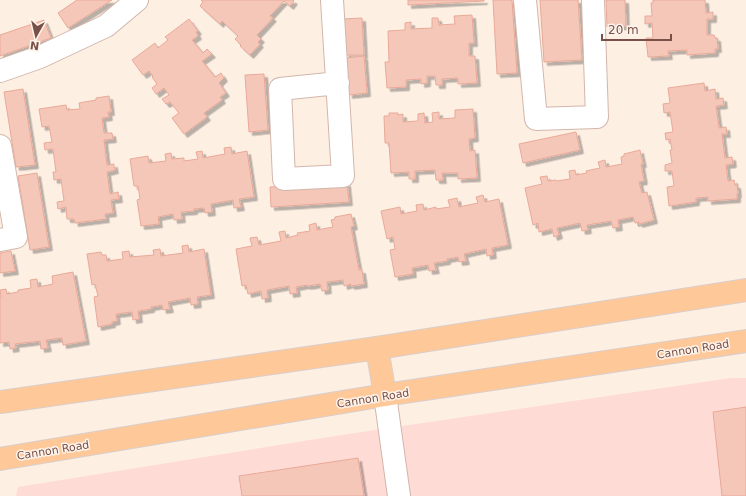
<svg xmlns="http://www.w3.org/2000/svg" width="746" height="496" viewBox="0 0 746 496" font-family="'DejaVu Sans',sans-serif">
<defs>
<filter id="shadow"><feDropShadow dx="3.5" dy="3.5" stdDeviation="0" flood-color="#0004"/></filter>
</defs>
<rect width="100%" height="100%" fill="#feefe3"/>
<polygon fill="#ffdbd6" points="731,378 746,378 746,496 16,496 18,487 348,434"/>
<g fill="#f5c7b9" stroke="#e9a998" filter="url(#shadow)">
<polygon points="77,0 112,0 68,28 58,13"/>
<polygon points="201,0 293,0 294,1 290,6 284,1 270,16 273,18 257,35 261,39 258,42 260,44 250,55 240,46 241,45 235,39 238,36 222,21 220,24 200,6 203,2"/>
<polygon points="408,0 484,0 484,1 408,5"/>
<polygon points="493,0 512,0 517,73 497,74"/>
<polygon points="540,0 578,0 582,60 544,62"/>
<polygon points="606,0 625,0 626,26 607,27"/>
<polygon points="653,0 705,0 706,13 713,12 713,19 707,19 707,35 714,35 715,38 717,38 718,49 715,49 715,53 687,55 687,50 668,51 669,56 648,57 646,38 653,38 652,23 645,24 645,16 652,16 651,3 653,3"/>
<polygon points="472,15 474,43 469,43 469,56 475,56 477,83 458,84 458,78 442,79 442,85 436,85 435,76 427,76 427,83 421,84 421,79 406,80 406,87 387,88 385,62 389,62 388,31 405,30 405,23 411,22 411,29 432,28 432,18 438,18 439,25 455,24 454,16"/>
<polygon points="362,18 364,55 346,55 343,19"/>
<polygon points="189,19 198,31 196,32 198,36 192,40 203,53 207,49 212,54 202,61 215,77 221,73 224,78 219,83 226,93 220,97 222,100 204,113 207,117 184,134 172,118 179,113 170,102 166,104 162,99 169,95 164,88 156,94 152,88 157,84 152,77 153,76 149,71 143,75 132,60 155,43 158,48 168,40 165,37"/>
<polygon points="44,20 51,38 0,56 0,35"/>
<polygon points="364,56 367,93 349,95 346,58"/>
<polygon points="264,74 268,130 249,132 245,75"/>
<polygon points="704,83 705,91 715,89 716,99 723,98 724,105 716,106 719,128 726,127 727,134 722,134 725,158 732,157 733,164 726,165 728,181 734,180 735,185 737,185 738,194 737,194 737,199 708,201 708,197 696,198 696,202 669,206 667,187 674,186 672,171 665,171 665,165 672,163 670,150 672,150 670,139 666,140 665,133 673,132 670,112 664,113 663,104 670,103 668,88"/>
<polygon points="23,89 35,165 16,167 4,92"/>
<polygon points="109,96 111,112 108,112 109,117 102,118 104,133 112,133 113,139 104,140 107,165 114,164 114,166 115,170 107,172 110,194 118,192 119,199 111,200 113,213 105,214 106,219 75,223 74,219 67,219 66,207 58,209 57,202 64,201 61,179 54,180 53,172 56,172 53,149 45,150 44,143 52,142 49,126 42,127 39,109 66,105 67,110 80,109 79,103 96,100 96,98"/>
<polygon points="473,109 475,138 469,139 470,151 475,150 477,178 458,179 458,173 442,173 443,180 436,180 435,170 415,171 415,179 409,179 409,172 391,173 389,143 385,143 384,116 389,116 389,113 398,113 398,115 403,114 403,122 418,121 418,114 424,113 425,123 433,122 432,113 439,112 439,119 455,118 455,110"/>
<polygon points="576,132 580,150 523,163 519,144"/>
<polygon points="231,147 232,154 247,151 254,197 239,199 241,207 234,208 233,200 211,204 212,212 205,213 204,208 194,209 194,211 181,212 182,219 174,220 173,214 158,217 159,224 141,226 137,200 140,199 138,186 134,186 130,159 148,156 149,163 166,161 165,154 171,153 172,159 184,158 184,161 198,159 196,152 202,151 203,158 225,154 224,148"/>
<polygon points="640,150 643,164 641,164 644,181 639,182 642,193 647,192 654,220 639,224 639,222 635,223 633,217 618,220 619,227 613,228 611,221 587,225 588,230 582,231 580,223 557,228 559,235 554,237 552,229 539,232 538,223 533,225 525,188 542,184 540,177 547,176 548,181 556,180 557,181 570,179 569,171 575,170 576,175 587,173 586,171 600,168 598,162 605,160 606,167 622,164 621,157 624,156 624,154"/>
<polygon points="37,173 49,247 30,250 18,176"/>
<polygon points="347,183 349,202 271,207 270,187"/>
<polygon points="483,195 485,202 499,199 508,245 492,248 493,255 487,256 486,249 464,254 466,261 459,262 458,257 447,259 447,261 434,263 436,270 429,271 428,265 412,268 413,274 395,277 390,250 395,249 393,237 387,239 381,211 400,207 401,214 417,211 416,205 423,204 424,210 436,207 436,209 450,207 448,200 457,198 459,207 478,203 476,197"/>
<polygon points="351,214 354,226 351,227 359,270 362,270 364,284 351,286 351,284 344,286 343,280 327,282 328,290 322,291 320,284 307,286 307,285 296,287 297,293 290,294 289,286 267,290 268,298 262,299 261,291 248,294 246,285 242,286 236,249 252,246 250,238 257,237 259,245 281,241 279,232 285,231 286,238 298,235 297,233 310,231 309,225 316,223 317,230 333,227 331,220 335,219 335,217"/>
<polygon points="188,245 189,252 204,249 211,295 197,297 198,304 191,305 190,298 168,302 170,309 163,310 162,305 151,307 151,309 138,311 139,319 133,320 132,312 116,314 117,321 112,322 112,324 98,327 94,297 98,296 95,284 92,285 87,254 101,252 102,255 106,255 107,261 123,259 122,252 129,251 130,257 154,255 153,250 160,249 161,256 183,253 182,246"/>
<polygon points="11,251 15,271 0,273 0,253"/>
<polygon points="73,272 86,341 63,345 62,338 46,340 48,348 41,349 40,341 15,344 16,348 10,349 9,342 0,343 0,297 1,297 0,290 6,289 7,294 18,292 18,290 31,288 30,280 37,279 38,287 53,284 52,276"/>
<polygon points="746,407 746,496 722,496 713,412"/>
<polygon points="358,458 364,496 242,496 239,476"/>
</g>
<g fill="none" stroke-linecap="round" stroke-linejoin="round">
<defs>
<g id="minor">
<polyline points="332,0 343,176 284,179 280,89 338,83"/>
<polyline points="525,0 536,119 597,117 593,0"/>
<polyline points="0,71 40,57 106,26 137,0"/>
<polyline points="0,146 16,237 0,240"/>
<polyline points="385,395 399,496"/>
</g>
<g id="major">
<polyline points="377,348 385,395"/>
<polyline points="0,402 377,348 746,290"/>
<polyline points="0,459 385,395 746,341"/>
</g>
</defs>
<use href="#minor" stroke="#d2b6ab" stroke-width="24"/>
<use href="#major" stroke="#d9cecb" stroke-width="24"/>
<use href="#minor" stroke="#fff" stroke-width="22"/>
<use href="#major" stroke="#ffc899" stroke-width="22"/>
</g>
<g text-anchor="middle" stroke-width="3" stroke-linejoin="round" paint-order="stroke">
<g font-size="11" fill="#785047" stroke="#fff4eb">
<text transform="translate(693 349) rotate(-9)" y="4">Cannon Road</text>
<text transform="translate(373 398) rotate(-9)" y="4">Cannon Road</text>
<text transform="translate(53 450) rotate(-9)" y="4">Cannon Road</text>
</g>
</g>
<g transform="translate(36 36) rotate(188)" stroke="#fff4eb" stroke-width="3" paint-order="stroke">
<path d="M0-3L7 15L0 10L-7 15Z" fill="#785047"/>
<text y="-6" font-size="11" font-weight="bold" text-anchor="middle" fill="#785047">N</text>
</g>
<path d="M602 34v6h69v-6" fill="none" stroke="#785047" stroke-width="2"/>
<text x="608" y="34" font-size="12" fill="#785047" stroke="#fff4eb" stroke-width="3" paint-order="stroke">20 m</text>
</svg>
